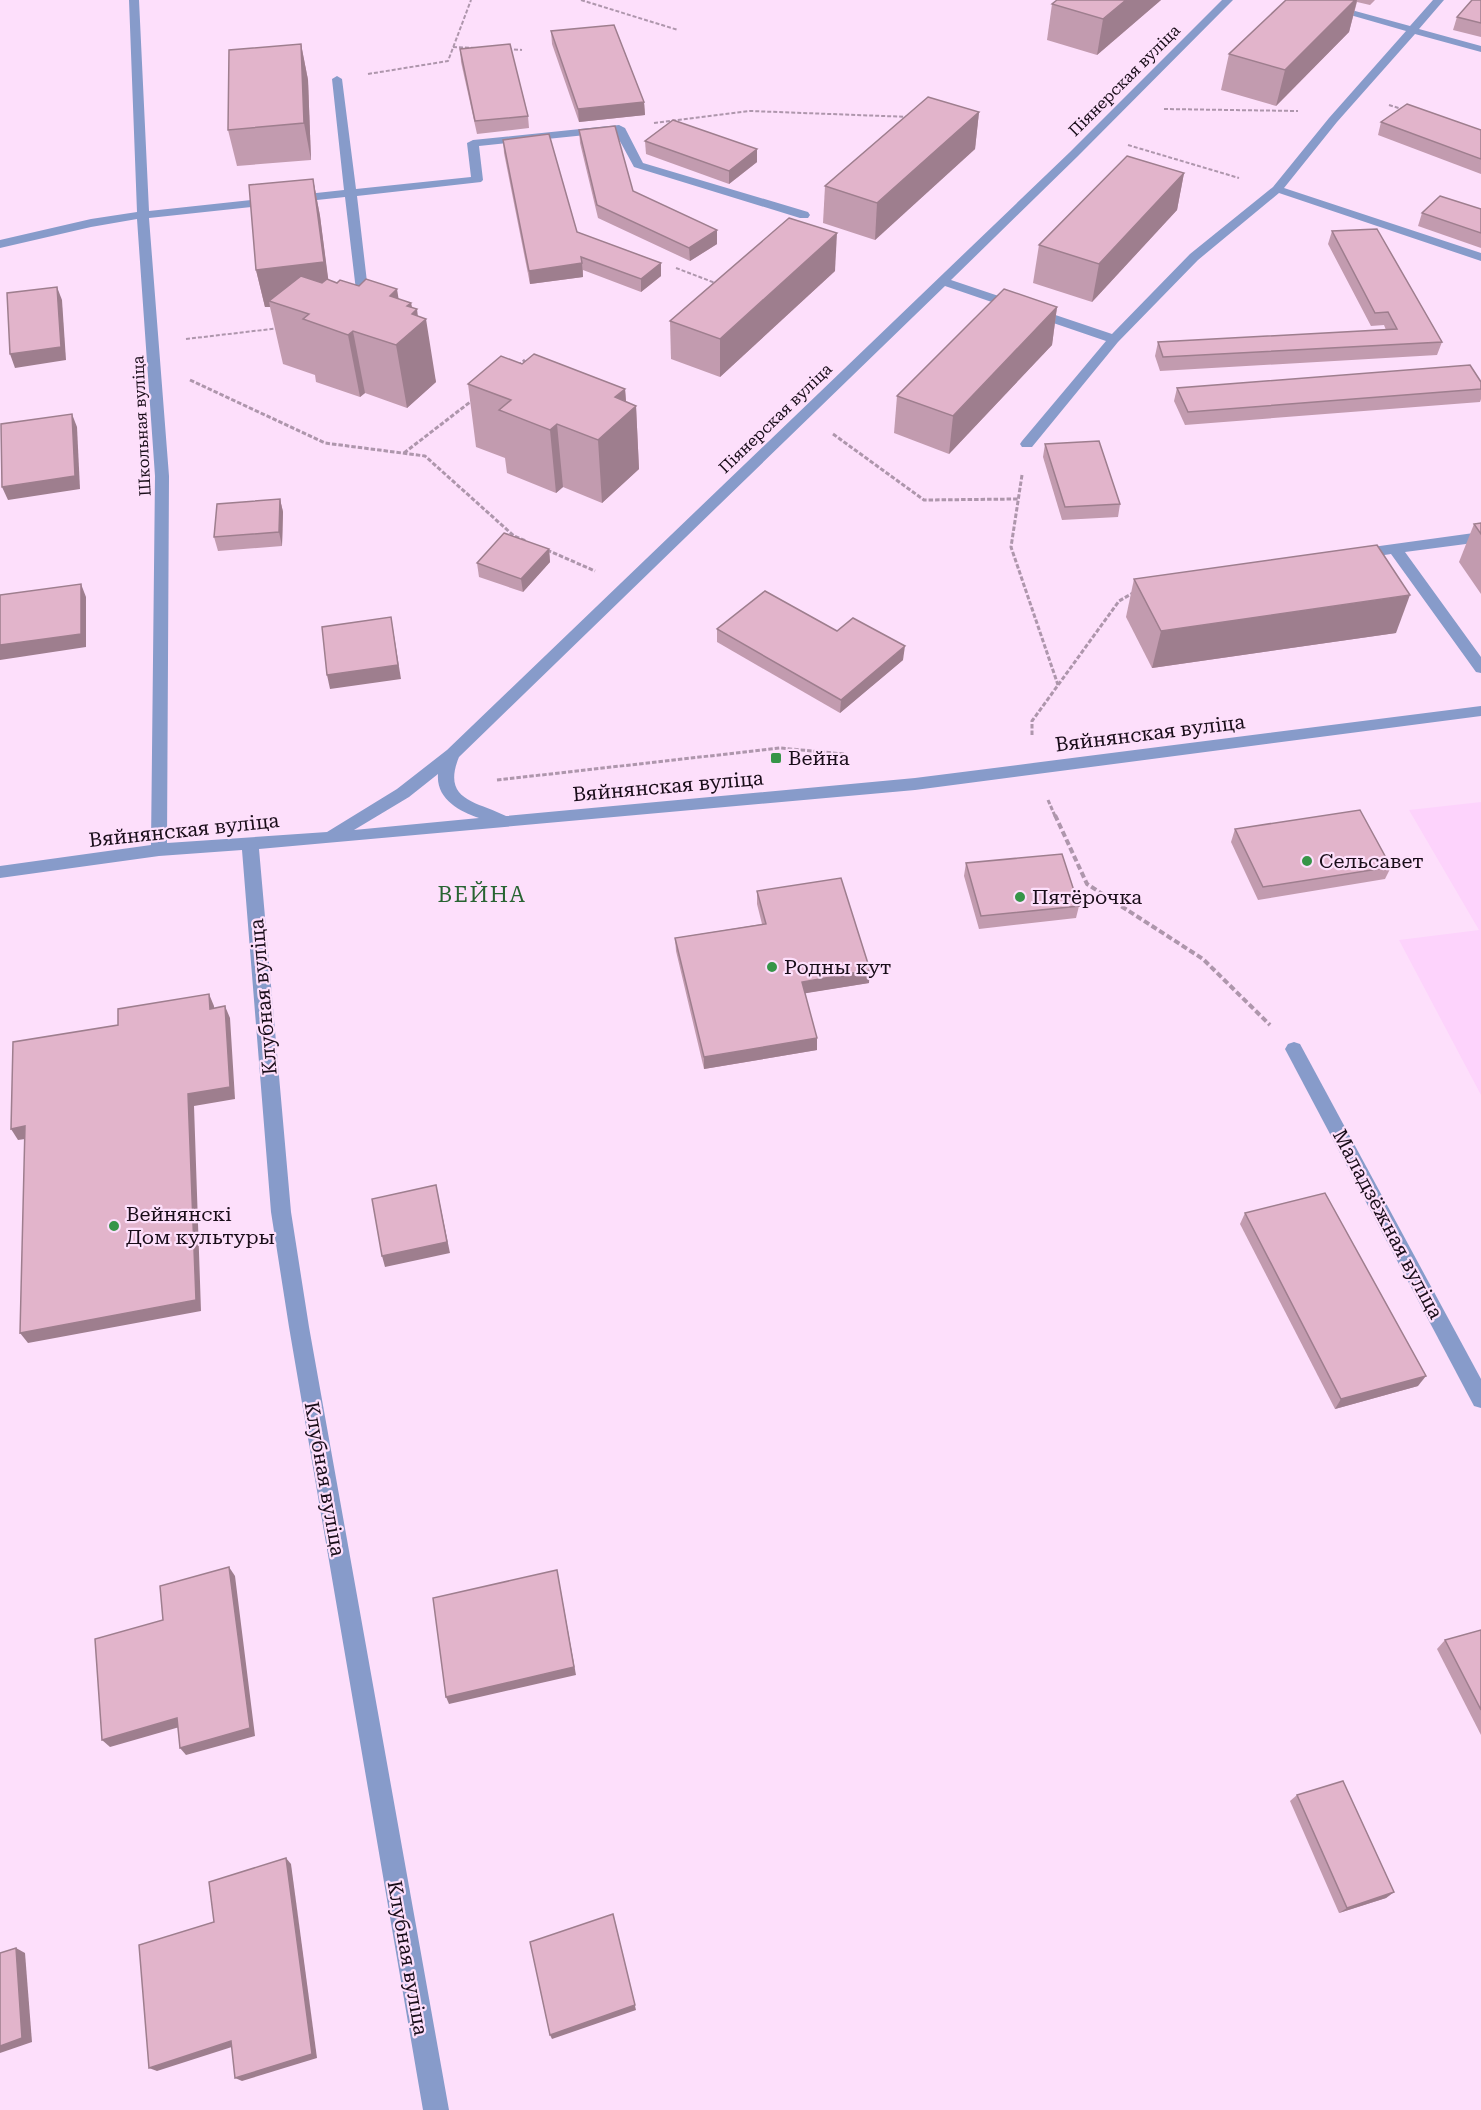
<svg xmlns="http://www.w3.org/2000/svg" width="1481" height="2110" viewBox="0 0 1481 2110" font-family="'Roboto Serif',serif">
<rect width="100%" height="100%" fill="#fddffb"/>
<polygon fill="#fdd3fc" points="1481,802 1481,1095 1399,940 1479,930 1409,810"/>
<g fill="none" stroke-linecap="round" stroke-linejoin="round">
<g stroke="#ae96ac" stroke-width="2" stroke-dasharray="4 2" stroke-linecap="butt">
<polyline points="581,0 678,30"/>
<polyline points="453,47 477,48"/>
<polyline points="508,49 522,50"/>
<polyline points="368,74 448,61 471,0"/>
<polyline points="1389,105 1405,110"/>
<polyline points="1164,109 1298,111"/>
<polyline points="654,123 750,111 910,117"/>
<polyline points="1128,145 1239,178"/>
<polyline points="676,268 718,284"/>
<polyline points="186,339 280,328"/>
</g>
<g stroke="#ae96ac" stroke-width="3" stroke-dasharray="4.5 2" stroke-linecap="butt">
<polyline points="518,366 525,360"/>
<polyline points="190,380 325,443 425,456 514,536 526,541"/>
<polyline points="833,434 924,500 1018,499"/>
<polyline points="404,453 474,399"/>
<polyline points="1022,475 1011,547 1058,685"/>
<polyline points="547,550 595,571"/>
<polyline points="1032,735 1032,721 1119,601 1133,593"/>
<polyline points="497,780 780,748 844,754"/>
<polyline points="1048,800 1055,816"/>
</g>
<polyline stroke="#ae96ac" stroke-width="4" stroke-dasharray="6 3" stroke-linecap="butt" points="1055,815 1087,884 1203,959 1270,1025"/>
<g fill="#879bca" fill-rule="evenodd">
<path d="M 129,0 L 139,0 L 149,211 L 344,190 L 332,79 L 337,76 L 342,79 L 356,189 L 471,177 L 467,143 L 473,140 L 619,125 L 625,128 L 643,163 L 808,212 L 810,215 L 808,218 L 800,218 L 634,167 L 615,132 L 479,146 L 483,180 L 481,182 L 357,196 L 369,299 L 363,303 L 357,299 L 345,197 L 149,218 L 169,476 L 167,843 L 327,832 L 397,789 L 447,750 L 1070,152 L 1222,0 L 1233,0 L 1078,156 L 951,280 L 1112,334 L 1190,254 L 1273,187 L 1329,118 L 1406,31 L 1298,0 L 1315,0 L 1410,26 L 1433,0 L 1444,0 L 1419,29 L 1481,46 L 1481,52 L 1415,34 L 1337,122 L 1284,188 L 1481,253 L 1481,261 L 1279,193 L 1198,260 L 1118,342 L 1032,447 L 1022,447 L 1020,444 L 1022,441 L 1106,341 L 945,286 L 459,757 C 441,801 477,801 506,816 L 915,778 L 1481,706 L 1481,716 L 915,790 L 259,849 L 291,1212 L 309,1327 L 449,2110 L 423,2110 L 289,1327 L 271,1212 L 242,850 L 159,856 L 0,878 L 0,866 L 151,845 L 155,476 L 137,219 L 91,227 L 0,248 L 0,240 L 91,219 L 137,212 ZM 438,774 C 436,799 459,811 479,818 L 354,830 L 409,797 Z"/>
<polygon points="1481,532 1481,542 1405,552 1481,657 1481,673 1476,672 1391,554 1358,559 1351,554 1358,549"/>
<polygon points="1294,1042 1300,1044 1481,1379 1481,1408 1474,1406 1285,1049 1288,1044"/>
</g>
</g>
<g fill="#c29baf">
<polygon points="1161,0 1097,55 1047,40 1052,4"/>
<polygon points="1286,0 1375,0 1370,5 1357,2 1349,32 1276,106 1221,90 1229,54"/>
<polygon points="1481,0 1481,37 1453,30 1457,17"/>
<polygon points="551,31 644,102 645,115 579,122 552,44"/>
<polygon points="301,44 308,80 311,160 237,166 228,130"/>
<polygon points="460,49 528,116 529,128 477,134 461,62"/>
<polygon points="979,112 975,149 875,240 823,223 825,186"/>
<polygon points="1381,122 1481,130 1481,174 1378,135"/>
<polygon points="579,130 633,191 717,244 690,261 598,218 580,143"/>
<polygon points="503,140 577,232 661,263 661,276 641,292 583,270 583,277 530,284 504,153"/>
<polygon points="645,141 757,149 757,162 729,184 646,154"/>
<polygon points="1184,173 1177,210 1092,302 1033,283 1039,245"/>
<polygon points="313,179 320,216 328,280 411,303 412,308 418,316 436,382 407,408 365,393 360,397 316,382 315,375 283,364 270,307 265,307 256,270"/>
<polygon points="1481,209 1481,248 1418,226 1422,213"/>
<polygon points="1332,231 1442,342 1437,355 1160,371 1155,356 1158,342 1386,330 1384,325 1371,326 1328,244"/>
<polygon points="835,271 720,377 671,359 670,321"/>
<polygon points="1057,307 1052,345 949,454 894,433 897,396"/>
<polygon points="522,364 625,389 626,402 636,406 639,469 602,503 563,487 556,493 507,473 505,458 476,447 468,384"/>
<polygon points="1481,382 1481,399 1480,402 1185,425 1174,401 1177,388"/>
<polygon points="1045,444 1120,504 1118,517 1062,520 1043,457"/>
<polygon points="280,499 283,512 282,546 218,551 214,537"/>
<polygon points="1481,523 1481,594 1459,562 1474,524"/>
<polygon points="549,549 550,562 523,592 479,577 477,563"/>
<polygon points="1134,579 1396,633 1152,668 1126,617"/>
<polygon points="717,629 837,631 903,660 840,713 717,642"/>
<polygon points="1235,829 1391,867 1385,879 1258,900 1231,842"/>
<polygon points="966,863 1079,906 1076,918 979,929 964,876"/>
<polygon points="757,891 869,983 805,993 817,1050 704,1069 676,951 675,938 762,924 757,904"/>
<polygon points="1245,1213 1418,1386 1335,1409 1240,1224"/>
<polygon points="1481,1630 1481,1735 1437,1649 1445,1640"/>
<polygon points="1297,1795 1394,1892 1386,1898 1339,1913 1290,1801"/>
</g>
<g fill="#9e7e8e">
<polygon points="1126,0 1161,0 1097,55 1103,19"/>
<polygon points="1355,0 1357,0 1349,32 1276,106 1285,70"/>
<polygon points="301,44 308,80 311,160 304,123"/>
<polygon points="644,102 645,115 579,122 578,109"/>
<polygon points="979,112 975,149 875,240 877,203"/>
<polygon points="757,149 757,162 729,184 729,171"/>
<polygon points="1184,173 1177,210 1092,302 1099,264"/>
<polygon points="313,179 320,216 331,300 269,301 270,307 265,307 256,270"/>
<polygon points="717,230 717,244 690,261 689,248"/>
<polygon points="837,233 835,271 720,377 720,339"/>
<polygon points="582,263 583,277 530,284 529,271"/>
<polygon points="661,263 661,276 641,292 641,279"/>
<polygon points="57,287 62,300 66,360 15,368 10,354"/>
<polygon points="397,289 405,338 407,306 411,303 413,313 417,309 419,325 426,319 436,382 407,408 396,345 390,296"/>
<polygon points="1057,307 1052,345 949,454 953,416"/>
<polygon points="353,331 365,393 360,397 348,335"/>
<polygon points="625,389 627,414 636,406 639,469 602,503 598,440 615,397"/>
<polygon points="72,414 77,427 80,489 8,500 2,487"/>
<polygon points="557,424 563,487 556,493 550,430"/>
<polygon points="280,499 283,512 282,546 279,532"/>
<polygon points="549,549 550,562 523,592 521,579"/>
<polygon points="81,584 86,597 86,647 0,660 0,645"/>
<polygon points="1410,595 1396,633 1152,668 1161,631"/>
<polygon points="391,617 401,679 330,689 327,675"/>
<polygon points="905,646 903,660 840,713 841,700"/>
<polygon points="870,970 869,983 801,994 802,982"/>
<polygon points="209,994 214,1006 215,1021 210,1009"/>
<polygon points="225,1006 230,1018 235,1099 194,1106 201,1311 28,1343 20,1333 188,1094"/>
<polygon points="817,1038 817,1050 704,1069 704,1057"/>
<polygon points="25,1126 32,1138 18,1140 11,1129"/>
<polygon points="436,1185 450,1253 385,1267 382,1256"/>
<polygon points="1426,1376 1418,1386 1335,1409 1341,1399"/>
<polygon points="229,1567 235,1576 255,1736 186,1755 180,1748"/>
<polygon points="557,1570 576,1675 449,1704 446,1697"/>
<polygon points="177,1718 183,1726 110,1747 102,1740"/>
<polygon points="286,1858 291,1864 317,2058 242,2081 235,2078"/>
<polygon points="1394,1892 1386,1898 1339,1913 1347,1908"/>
<polygon points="613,1914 636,2010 552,2039 550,2035"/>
<polygon points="16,1948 25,1953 32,2042 0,2053 0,2046"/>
<polygon points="231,2041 238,2045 157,2071 149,2068"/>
</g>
<g fill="#e2b4cb" stroke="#9e7e8e" stroke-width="1.5">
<polygon points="1057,0 1126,0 1103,19 1052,4"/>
<polygon points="1286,0 1355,0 1285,70 1229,54"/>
<polygon points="1472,0 1481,0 1481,23 1457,17"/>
<polygon points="614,25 644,102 578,109 551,31"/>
<polygon points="301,44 304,123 228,130 229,50"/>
<polygon points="510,44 528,116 475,121 460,49"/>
<polygon points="928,97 979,112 877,203 825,186"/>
<polygon points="1407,104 1481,130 1481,159 1381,122"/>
<polygon points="673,120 757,149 729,171 645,141"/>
<polygon points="615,126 633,191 717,230 689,248 597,205 579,130"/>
<polygon points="549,134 577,232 661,263 641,279 581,257 582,263 529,271 503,140"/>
<polygon points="1127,156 1184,173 1099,264 1039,245"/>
<polygon points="313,179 324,262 256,270 249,185"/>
<polygon points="1440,196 1481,209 1481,233 1422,213"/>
<polygon points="789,218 837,233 720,339 670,321"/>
<polygon points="1377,229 1442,342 1163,357 1158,342 1397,329 1388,312 1375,313 1332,231"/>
<polygon points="301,276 322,283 327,279 337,283 340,280 359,286 366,279 397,289 390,296 411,303 407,306 417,309 412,314 426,319 396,345 353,331 348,335 303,319 309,314 269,301"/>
<polygon points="57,287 61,347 10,354 7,293"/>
<polygon points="1004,289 1057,307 953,416 897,396"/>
<polygon points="534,354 625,389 615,397 636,406 598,440 557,424 550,430 499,410 511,400 468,384 501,356 522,364"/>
<polygon points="1470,365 1481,382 1481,389 1188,412 1177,388"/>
<polygon points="72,414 75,476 2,487 1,424"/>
<polygon points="1099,441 1120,504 1065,507 1045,444"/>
<polygon points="280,499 279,532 214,537 217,504"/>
<polygon points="1481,523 1481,534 1474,524"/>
<polygon points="504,533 549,549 521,579 477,563"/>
<polygon points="1377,545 1410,595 1161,631 1134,579"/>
<polygon points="81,584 81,634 0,645 0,595"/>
<polygon points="765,591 837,631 853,618 905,646 841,700 717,629"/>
<polygon points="391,617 398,665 327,675 322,627"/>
<polygon points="1360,810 1391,867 1263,887 1235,829"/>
<polygon points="1062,854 1079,906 981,916 966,863"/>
<polygon points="841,878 870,970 802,982 817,1038 704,1057 675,938 766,924 757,891"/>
<polygon points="209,994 210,1009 225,1006 230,1087 188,1094 196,1300 20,1333 25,1126 11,1129 13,1042 118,1025 118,1009"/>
<polygon points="436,1185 447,1242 382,1256 372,1199"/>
<polygon points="1325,1193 1426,1376 1341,1399 1245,1213"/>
<polygon points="229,1567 250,1728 180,1748 177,1718 102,1740 95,1639 163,1620 160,1586"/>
<polygon points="557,1570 574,1667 446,1697 433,1598"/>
<polygon points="1481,1630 1481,1710 1445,1640"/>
<polygon points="1343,1781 1394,1892 1347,1908 1297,1795"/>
<polygon points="286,1858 312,2054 235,2078 231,2041 149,2068 139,1945 214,1922 209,1882"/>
<polygon points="613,1914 635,2005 550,2035 530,1942"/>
<polygon points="16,1948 22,2038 0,2046 0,1953"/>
</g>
<g fill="#369548" stroke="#fddffb" stroke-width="2">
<rect x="770" y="752" width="12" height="12" rx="3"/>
<circle cx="1307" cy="861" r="6"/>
<circle cx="1020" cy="897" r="6"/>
<circle cx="772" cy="967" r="6"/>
<circle cx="114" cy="1226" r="6"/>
</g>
<g text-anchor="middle" stroke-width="4.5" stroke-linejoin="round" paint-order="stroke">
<g font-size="16" fill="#190d19" stroke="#fddffb">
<text transform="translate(1124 80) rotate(-45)" y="6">Піянерская вуліца</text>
<text transform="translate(775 418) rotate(-44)" y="6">Піянерская вуліца</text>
<text transform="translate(141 426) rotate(-93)" y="6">Школьная вуліца</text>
</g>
<g font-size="20" fill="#190d19" stroke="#fddffb">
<text transform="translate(1150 733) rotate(-7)" y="7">Вяйнянская вуліца</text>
<text transform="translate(668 786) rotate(-5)" y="7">Вяйнянская вуліца</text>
<text transform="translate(184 830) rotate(-6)" y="7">Вяйнянская вуліца</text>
<text transform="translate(263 997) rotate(-95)" y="7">Клубная вуліца</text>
<text transform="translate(1388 1224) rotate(62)" y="7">Маладзёжная вуліца</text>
<text transform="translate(325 1479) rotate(80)" y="7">Клубная вуліца</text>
<text transform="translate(408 1958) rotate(80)" y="7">Клубная вуліца</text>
</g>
<g font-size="20" fill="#190d19" stroke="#fddffb" text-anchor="start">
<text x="788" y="765">Вейна</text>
<text x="1319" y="868">Сельсавет</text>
<text x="1032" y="904">Пятёрочка</text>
<text x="784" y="974">Родны кут</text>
<text x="126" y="1221">Вейнянскі<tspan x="126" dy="23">Дом культуры</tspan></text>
</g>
<g font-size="22" letter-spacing="1.5" fill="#286432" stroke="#fddffb">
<text x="482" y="902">ВЕЙНА</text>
</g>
</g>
</svg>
